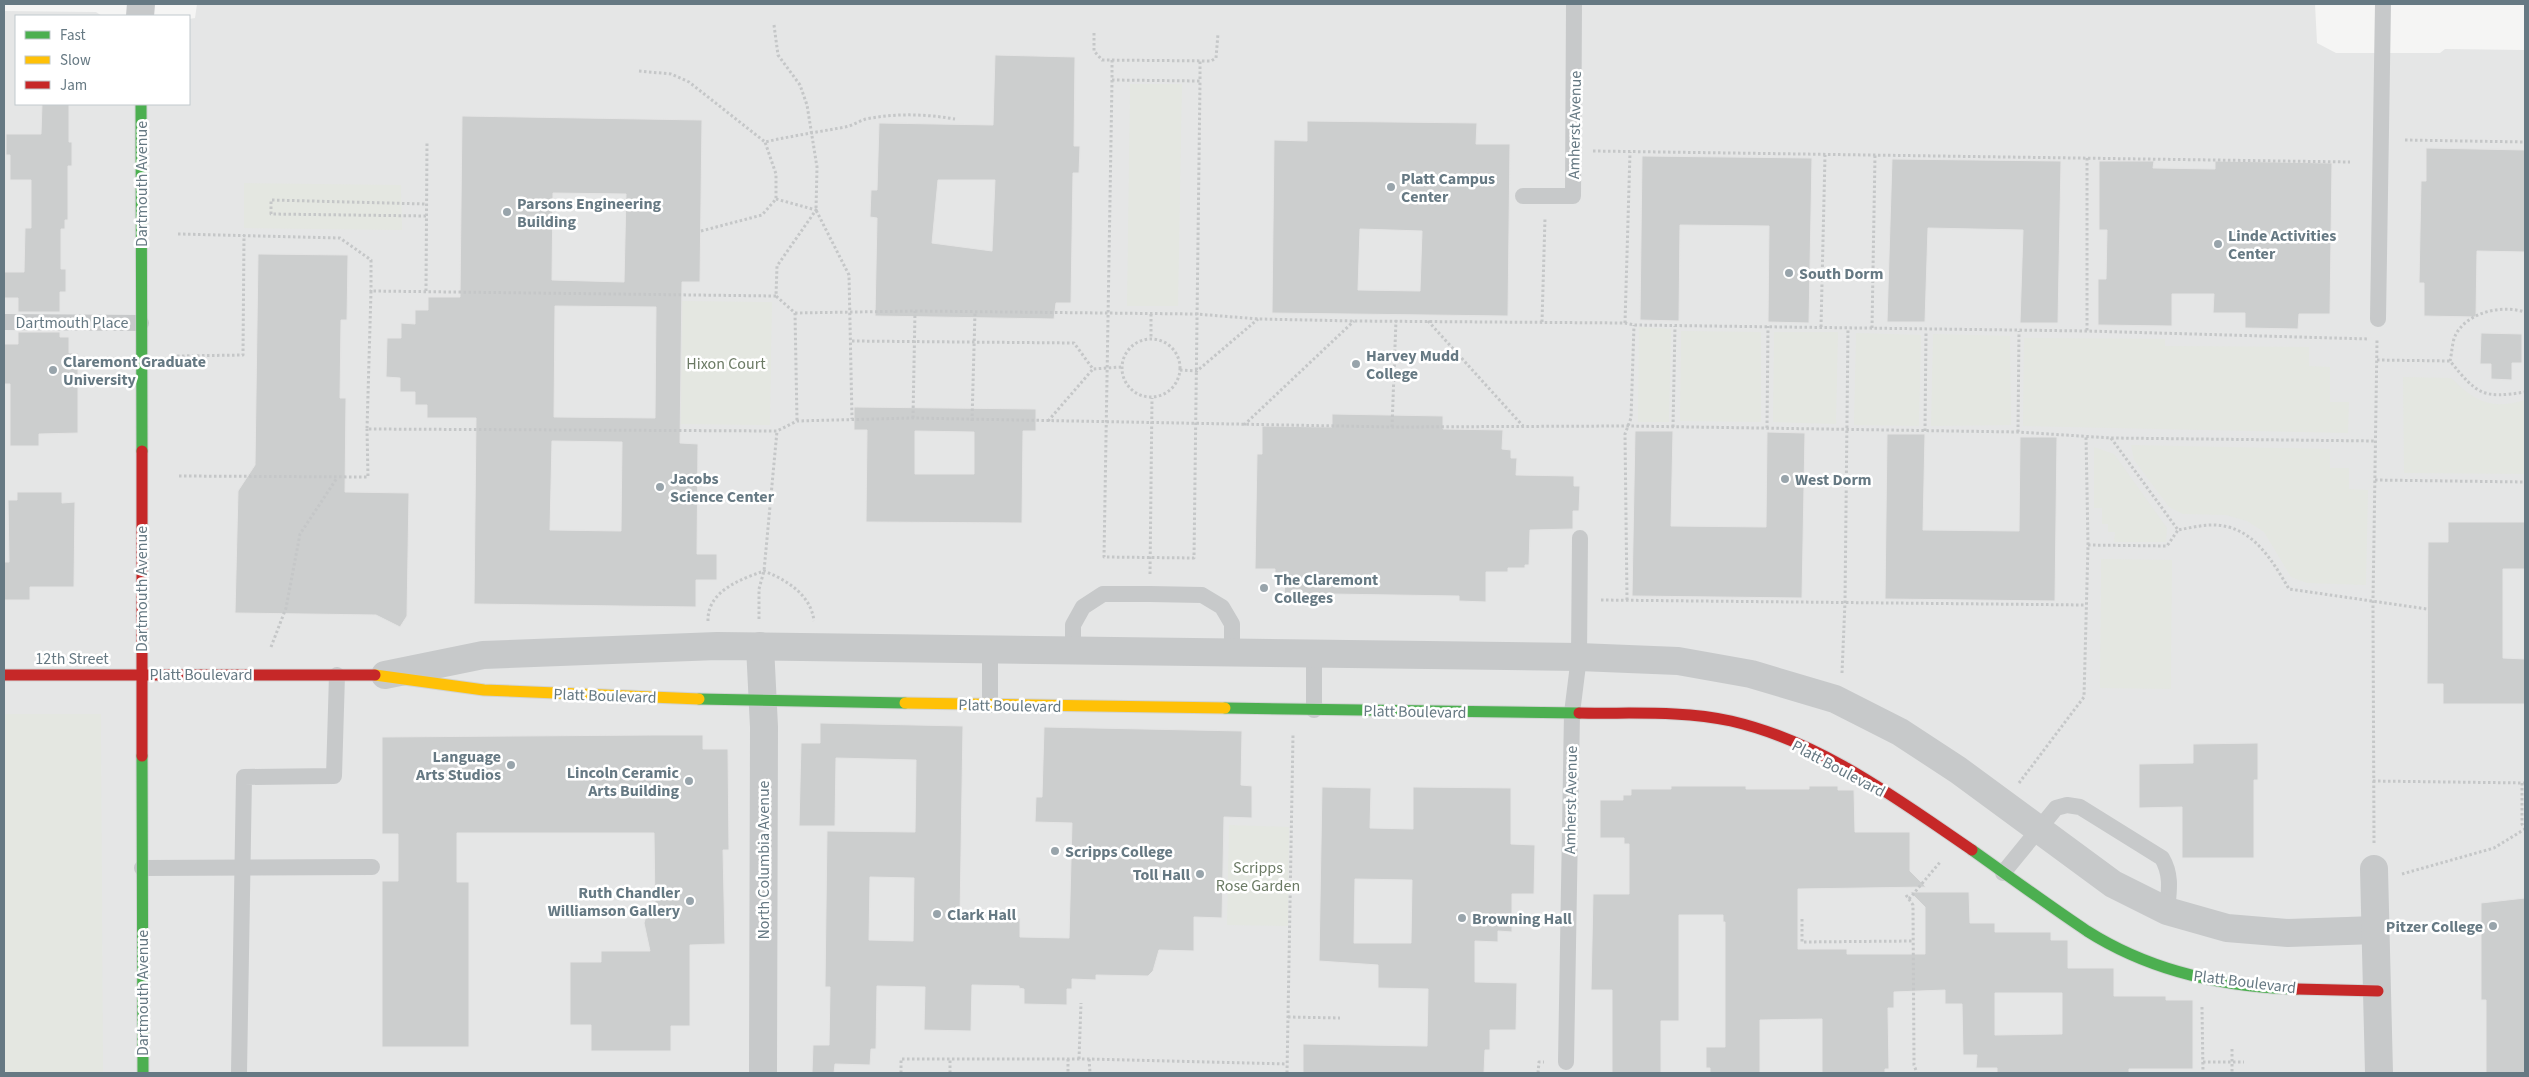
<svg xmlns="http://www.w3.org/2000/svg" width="2529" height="1077" viewBox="0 0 2529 1077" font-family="'Source Sans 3',sans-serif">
<rect width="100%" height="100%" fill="#f5f5f4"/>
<polygon fill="#e5e6e6" points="197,4 2315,4 2317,43 2336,53 2440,53 2445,49 2525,50 2525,1073 4,1073 4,11 96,12 102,16 16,16 16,104 189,104 189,19 195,18"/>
<g fill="#e4e7e1">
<polygon points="1130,84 1182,84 1178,306 1127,306"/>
<polygon points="244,183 401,185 402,230 244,228"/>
<polygon points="682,301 772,302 770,425 680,424"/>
<polygon points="1639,327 1671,329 1669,422 1638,422"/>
<polygon points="1681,331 1761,332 1761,422 1680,421"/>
<polygon points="1774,332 1838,332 1836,424 1773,422"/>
<polygon points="1856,333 1921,335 1919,426 1854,425"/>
<polygon points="1933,334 2010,336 2011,425 1931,426"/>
<polygon points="2024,338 2165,339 2165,346 2309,347 2309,366 2330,367 2330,402 2349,402 2348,433 2023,426"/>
<path d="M 2403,377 L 2451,378 C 2475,402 2492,410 2525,400 L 2525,474 L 2404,473 Z"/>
<polygon points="2131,445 2330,449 2330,468 2349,468 2349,489 2368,490 2366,585 2307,583 2291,577 2264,532 2247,521 2226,515 2183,514 2169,507 2134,460"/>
<polygon points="2094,447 2114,454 2167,528 2166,542 2114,542 2115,532 2108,532 2108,524 2102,524 2102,508 2094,508"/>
<polygon points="2101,559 2172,560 2171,689 2100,688"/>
<polygon points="4,714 101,714 103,1073 4,1073"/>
<polygon points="1229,825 1289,827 1288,926 1227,925"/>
</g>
<g fill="#cccece" stroke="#e4e4e4" fill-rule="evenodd">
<path d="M 995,55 L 1075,57 L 1074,146 L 1080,146 L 1079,173 L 1073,173 L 1071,303 L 1056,303 L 1054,319 L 875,316 L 877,218 L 870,217 L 871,190 L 877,190 L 879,123 L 993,125 ZM 938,180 L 995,180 L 992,251 L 932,243 Z"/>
<polygon points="42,104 69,104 69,142 72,142 72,166 68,166 68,220 65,220 65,229 61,229 61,269 66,269 66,292 60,292 60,312 18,312 18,298 4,298 4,272 24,272 25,228 31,228 31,180 10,180 10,155 6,155 6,134 41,134"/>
<path d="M 462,116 L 702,120 L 700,282 L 682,282 L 680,443 L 698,444 L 697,554 L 717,554 L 717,580 L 696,580 L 696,607 L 474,604 L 476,418 L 427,418 L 427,405 L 415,405 L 415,392 L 400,392 L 400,378 L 386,377 L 387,338 L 401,338 L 401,323 L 415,324 L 415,310 L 428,310 L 428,297 L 460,297 ZM 553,193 L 626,194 L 624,282 L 552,280 ZM 555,306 L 656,307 L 655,418 L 554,417 ZM 552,441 L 622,442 L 621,531 L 550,530 Z"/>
<path d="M 1307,121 L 1477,123 L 1476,144 L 1510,144 L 1508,316 L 1272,313 L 1274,140 L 1307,141 ZM 1360,229 L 1422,231 L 1420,291 L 1358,290 Z"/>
<polygon points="2426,148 2525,150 2525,252 2477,251 2476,317 2424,316 2424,283 2419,283 2421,181 2426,181"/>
<polygon points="1642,156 1812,158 1809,323 1768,322 1769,226 1680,225 1679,321 1640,320"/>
<polygon points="1892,159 2061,161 2058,323 2020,323 2023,230 1928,228 1925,322 1887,322"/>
<polygon points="2099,161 2154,161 2153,168 2215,169 2215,161 2332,163 2330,314 2299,314 2298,329 2245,328 2245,313 2213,313 2214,294 2172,294 2172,326 2098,325 2098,279 2106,279 2107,230 2099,230"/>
<polygon points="258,254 348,255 347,320 341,320 340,398 346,398 345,492 409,493 407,616 400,627 376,615 235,613 238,491 255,465"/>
<polygon points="18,332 60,332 60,337 69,337 69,353 78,353 78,433 39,434 39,446 10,446 10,384 4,384 4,344 18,344"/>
<polygon points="2481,333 2522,334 2522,363 2512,363 2512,380 2491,379 2491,364 2480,364"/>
<path d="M 854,407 L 1036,409 L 1036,431 L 1023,431 L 1022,523 L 866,522 L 867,430 L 854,430 ZM 915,431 L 974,432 L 974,474 L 915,474 Z"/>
<polygon points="1332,414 1443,416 1443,429 1503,430 1502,449 1511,450 1511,458 1517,458 1516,475 1574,476 1574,486 1580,486 1579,511 1573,511 1573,529 1530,530 1529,565 1525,565 1525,568 1508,568 1508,572 1486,572 1486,602 1459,601 1459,596 1330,594 1330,600 1284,599 1285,578 1275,578 1275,569 1255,569 1257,454 1262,454 1262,426 1332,427"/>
<polygon points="1635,431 1673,431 1671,526 1766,527 1767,432 1805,433 1802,598 1632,596"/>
<polygon points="1887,434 1925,434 1923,530 2019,531 2020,437 2057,437 2055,601 1885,599"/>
<polygon points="17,492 62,492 62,503 75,502 74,587 30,587 30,600 4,600 4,562 9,562 8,500 17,500"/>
<polygon points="2448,522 2525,522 2525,569 2503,569 2503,658 2525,659 2525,704 2443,704 2443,684 2427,684 2428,542 2448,542"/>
<path d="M 820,723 L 963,726 L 960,917 L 1020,918 L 1020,937 L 1069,938 L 1072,823 L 1035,822 L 1036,797 L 1042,797 L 1044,727 L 1242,731 L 1241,785 L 1252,786 L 1252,818 L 1224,817 L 1222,918 L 1194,917 L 1194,951 L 1159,950 L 1153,971 L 1148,976 L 1096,975 L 1096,980 L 1072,979 L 1072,989 L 1067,989 L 1067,1005 L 1024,1004 L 1024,989 L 1019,988 L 1019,986 L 972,985 L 971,1031 L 924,1030 L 925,987 L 877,986 L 876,1049 L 871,1049 L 870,1065 L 835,1064 L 834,1073 L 812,1073 L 813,1045 L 829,1045 L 830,987 L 825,987 L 827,831 L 915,832 L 916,760 L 836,758 L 835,826 L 799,826 L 801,743 L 820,743 ZM 870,877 L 914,878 L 913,941 L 869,940 Z"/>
<polygon points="654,735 703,735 703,749 728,749 729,850 723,850 725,944 690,945 690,1026 671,1026 671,1051 591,1051 591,1025 570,1025 570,962 601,962 601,951 650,951 644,923 646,916 655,906 654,833 457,833 457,882 469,882 469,1047 382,1047 382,881 398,881 398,834 382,834 382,737"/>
<polygon points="2258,743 2258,780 2254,780 2254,858 2182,858 2182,807 2139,808 2139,764 2193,763 2193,744"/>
<path d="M 1671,786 L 1746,786 L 1746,789 L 1809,789 L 1809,786 L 1838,786 L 1838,790 L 1854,790 L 1855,832 L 1910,832 L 1910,871 L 1926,887 L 1798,889 L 1798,949 L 1847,949 L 1847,954 L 1925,954 L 1925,907 L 1910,892 L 1969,892 L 1970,923 L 1995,923 L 1995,932 L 2051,932 L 2051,940 L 2068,940 L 2068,968 L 2114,968 L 2114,996 L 2166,996 L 2166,1000 L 2193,1000 L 2193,1069 L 2129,1069 L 2129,1073 L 1997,1073 L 1997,1068 L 1976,1068 L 1977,1055 L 1963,1055 L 1962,1004 L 1945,1004 L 1945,990 L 1894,992 L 1894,1008 L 1888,1008 L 1889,1069 L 1885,1069 L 1885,1073 L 1822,1073 L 1822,1019 L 1760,1020 L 1760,1073 L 1710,1073 L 1710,1068 L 1706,1068 L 1706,1047 L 1725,1047 L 1725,922 L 1723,922 L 1723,915 L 1679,915 L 1679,1021 L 1661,1021 L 1661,1073 L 1612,1073 L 1612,990 L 1591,990 L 1593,894 L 1629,894 L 1629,844 L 1624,844 L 1624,838 L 1600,838 L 1600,800 L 1623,800 L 1623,795 L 1631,795 L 1631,789 L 1671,789 ZM 1995,993 L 2062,993 L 2062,1034 L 1995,1035 Z"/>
<path d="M 1322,787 L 1371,788 L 1370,828 L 1413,829 L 1413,787 L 1511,788 L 1511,844 L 1535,845 L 1534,894 L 1512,894 L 1512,932 L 1498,931 L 1498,942 L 1475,941 L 1475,982 L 1517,983 L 1516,1030 L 1490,1030 L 1490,1050 L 1485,1050 L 1484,1073 L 1303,1073 L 1303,1044 L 1427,1046 L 1428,989 L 1378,988 L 1378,965 L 1319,961 ZM 1355,879 L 1412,880 L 1411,943 L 1354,943 Z"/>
<polygon points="2525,898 2525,1073 2486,1073 2486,1000 2481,1000 2481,903"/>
</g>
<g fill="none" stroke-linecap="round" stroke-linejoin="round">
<defs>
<g id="fast">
<polyline points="141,104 142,451"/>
<polyline points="699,699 905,703"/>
<polyline points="1225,708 1579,713"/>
<polyline points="142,756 143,1073"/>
<path d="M 1972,850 C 2010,877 2048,905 2087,931 C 2150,971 2223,987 2297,989"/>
</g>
<g id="slow">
<polyline points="375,675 484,690 699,699"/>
<polyline points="905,703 1225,708"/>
</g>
<g id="jam">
<polyline points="142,451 142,756"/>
<polyline points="4,675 375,675"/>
<path d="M 1579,713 C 1629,714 1682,710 1731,721 C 1822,742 1897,799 1972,850"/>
<polyline points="2297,989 2378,991"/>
</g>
</defs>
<use href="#fast" stroke="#d1d3d3" stroke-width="13"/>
<use href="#slow" stroke="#d1d3d3" stroke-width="13"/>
<use href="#jam" stroke="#d1d3d3" stroke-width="13"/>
<g stroke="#c5c7c8" stroke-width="3" stroke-dasharray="2.5 2.5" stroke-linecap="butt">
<polyline points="774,25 778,55 800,85 807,105 817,167 816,210 849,275 852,419"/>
<polyline points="1094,33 1094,51 1102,60 1211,61 1216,58 1218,34"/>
<polyline points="1112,60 1112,80 1200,81 1200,61"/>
<path d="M 639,71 L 671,74 L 689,82 L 765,142 C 791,136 818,132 845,127 C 852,126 859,121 866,119 C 896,113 925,114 955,119"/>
<polyline points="1112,80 1104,557 1194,558 1200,81"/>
<polyline points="2405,140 2525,142"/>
<polyline points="1593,151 2350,162"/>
<polyline points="2087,158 2087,331"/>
<polyline points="776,199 816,210 777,266 776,296 795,313 797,421"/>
<polyline points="426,216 271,214 271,200 426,204"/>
<polyline points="701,231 762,215 776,199 776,174 765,142"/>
<polyline points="178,234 340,238 371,260 371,291"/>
<polyline points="426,291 427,141"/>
<polyline points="776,296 371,291 367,429 777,431 797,421 913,418 1392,427 1628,426 2018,432 2111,438 2376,441"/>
<polyline points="795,313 915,311 1196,314 1259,319 1355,321 1625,323 1634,325 2087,331 2369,339"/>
<polyline points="1151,314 1151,339"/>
<polyline points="1428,321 1523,426"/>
<polyline points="1542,322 1545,218"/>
<polyline points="1625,323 1630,152"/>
<polyline points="1821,327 1825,155"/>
<polyline points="1872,328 1875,155"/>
<circle cx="1151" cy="368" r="29"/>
<polyline points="852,341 1074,343 1093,369 1121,367"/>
<polyline points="177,356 243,355 244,235"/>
<path d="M 2377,360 L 2450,361 C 2477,394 2482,399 2525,392"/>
<path d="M 2450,361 C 2452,353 2452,341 2456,334 C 2469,311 2503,305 2525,312"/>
<polyline points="1180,370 1197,371 1258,319"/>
<polyline points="913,418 915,311"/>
<polyline points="972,421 975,312"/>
<polyline points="1048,421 1093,369"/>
<polyline points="1244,425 1354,321"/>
<polyline points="1392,427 1396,320"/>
<polyline points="1673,427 1675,326"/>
<polyline points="1767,428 1768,326"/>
<polyline points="1925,431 1926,331"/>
<polyline points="2018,432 2019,331"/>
<path d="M 2111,438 L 2178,530 C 2189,528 2201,525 2213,525 C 2252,525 2272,560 2289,589 L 2427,609"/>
<polyline points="179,476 368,477 367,429"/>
<polyline points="2375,480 2525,482"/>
<polyline points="2088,545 2167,546 2178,530"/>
<polyline points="1150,574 1152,398"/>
<polyline points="1601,600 2085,605"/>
<polyline points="1627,600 1625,434 1631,418 1634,325"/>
<polyline points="759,619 759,589 764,571 777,431"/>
<path d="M 708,621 C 707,591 741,579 764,571 C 787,580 811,595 814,621"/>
<polyline points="271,647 286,608 300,534 337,478"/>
<polyline points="1842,673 1845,602 1848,328"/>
<polyline points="2373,781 2525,783"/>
<polyline points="2019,783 2084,697 2088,545 2086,435"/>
<polyline points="2522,783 2522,824 2525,829"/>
<polyline points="2374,843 2373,602 2377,340"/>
<polyline points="2402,874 2494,848 2525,829"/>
<polyline points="1906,895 1913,905 1914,1065 1917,1073"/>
<polyline points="1909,899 1941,861"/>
<polyline points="1802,919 1802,942 1913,941"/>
<polyline points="2202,1007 2203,1073"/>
<polyline points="1288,1017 1340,1018"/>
<polyline points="2232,1049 2232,1073"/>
<polyline points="1068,1059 1068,1073"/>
<polyline points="1079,1059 1081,1003"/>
<polyline points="1089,1059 1090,1073"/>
<polyline points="2203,1062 2244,1062"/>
<polyline points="901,1073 901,1059 1089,1059 1287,1064"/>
<polyline points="950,1073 950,1059"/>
<polyline points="1287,1073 1293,735"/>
<polyline points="1538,1073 1539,1062 1544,1062"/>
</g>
<g stroke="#c7c9ca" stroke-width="16">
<polyline points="1523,196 1573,196 1574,4"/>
<polyline points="2378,319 2383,4"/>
<polyline points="4,322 141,323"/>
<polyline points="990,650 990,705"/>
<polyline points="1073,652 1073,625 1083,607 1103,594 1150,594 1202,595 1222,607 1232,624 1232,653"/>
<polyline points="1314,710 1314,654"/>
<polyline points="142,868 372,867"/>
<path d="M 2003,873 L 2056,808 L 2067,805 L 2080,807 L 2162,858 C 2172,875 2169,891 2167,911"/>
<polyline points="1566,1062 1572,713 1579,657 1580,538"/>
<polyline points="239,1073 244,777 334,776 337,675"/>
</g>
<g stroke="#c7c9ca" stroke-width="28">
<polyline points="140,16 141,4"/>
<polyline points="760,646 764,727 763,1073"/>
<polyline points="385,675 483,655 717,646 1579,657 1678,661 1751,674 1835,699 1900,732 1958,770 2113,884 2167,911 2227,928 2288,933 2376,930"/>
<polyline points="2374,869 2379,1073"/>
</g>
<use href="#fast" stroke="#4caf50" stroke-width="11"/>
<use href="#slow" stroke="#ffc107" stroke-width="11"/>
<use href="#jam" stroke="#c62828" stroke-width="11"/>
</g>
<g fill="#98a4ab" stroke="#fff" stroke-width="2">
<circle cx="1391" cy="187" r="5"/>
<circle cx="507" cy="212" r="5"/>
<circle cx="2218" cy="244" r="5"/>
<circle cx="1789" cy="273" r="5"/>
<circle cx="1356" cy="364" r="5"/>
<circle cx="53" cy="370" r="5"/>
<circle cx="1785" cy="479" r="5"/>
<circle cx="660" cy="487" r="5"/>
<circle cx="1264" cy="588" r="5"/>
<circle cx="511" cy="765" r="5"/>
<circle cx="689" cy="781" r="5"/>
<circle cx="1055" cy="851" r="5"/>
<circle cx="1200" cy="874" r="5"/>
<circle cx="690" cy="901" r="5"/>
<circle cx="937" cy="914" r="5"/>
<circle cx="1462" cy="918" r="5"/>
<circle cx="2493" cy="926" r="5"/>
</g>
<g text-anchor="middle" stroke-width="5" stroke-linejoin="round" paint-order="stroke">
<g font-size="16" fill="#667983" stroke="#fff">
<text transform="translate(1574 125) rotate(-89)" y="6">Amherst Avenue</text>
<text transform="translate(141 184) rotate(-90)" y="6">Dartmouth Avenue</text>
<text x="72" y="328">Dartmouth Place</text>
<text transform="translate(141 589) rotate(-90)" y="6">Dartmouth Avenue</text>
<text x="72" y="664">12th Street</text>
<text x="201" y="680">Platt Boulevard</text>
<text transform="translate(605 695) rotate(2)" y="6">Platt Boulevard</text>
<text transform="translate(1010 705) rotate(1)" y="6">Platt Boulevard</text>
<text transform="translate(1415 711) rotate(1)" y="6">Platt Boulevard</text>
<text transform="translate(1839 768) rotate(28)" y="6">Platt Boulevard</text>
<text transform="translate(1570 800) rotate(-89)" y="6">Amherst Avenue</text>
<text transform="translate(763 860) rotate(-90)" y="6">North Columbia Avenue</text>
<text transform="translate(2245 981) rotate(7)" y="6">Platt Boulevard</text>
<text transform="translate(142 993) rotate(-90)" y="6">Dartmouth Avenue</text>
</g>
<g font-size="16" font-weight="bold" fill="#667983" stroke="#fff" text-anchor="start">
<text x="1401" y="184">Platt Campus<tspan x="1401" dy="18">Center</tspan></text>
<text x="517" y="209">Parsons Engineering<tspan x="517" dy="18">Building</tspan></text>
<text x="2228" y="241">Linde Activities<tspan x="2228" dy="18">Center</tspan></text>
<text x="1799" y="279">South Dorm</text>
<text x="1366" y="361">Harvey Mudd<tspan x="1366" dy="18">College</tspan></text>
<text x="63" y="367">Claremont Graduate<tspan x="63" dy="18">University</tspan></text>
<text x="670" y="484">Jacobs<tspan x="670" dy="18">Science Center</tspan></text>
<text x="1795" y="485">West Dorm</text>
<text x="1274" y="585">The Claremont<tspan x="1274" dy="18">Colleges</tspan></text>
<text x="501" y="762" text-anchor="end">Language<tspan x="501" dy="18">Arts Studios</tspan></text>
<text x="679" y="778" text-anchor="end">Lincoln Ceramic<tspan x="679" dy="18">Arts Building</tspan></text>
<text x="1065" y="857">Scripps College</text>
<text x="1190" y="880" text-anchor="end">Toll Hall</text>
<text x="680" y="898" text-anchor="end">Ruth Chandler<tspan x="680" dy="18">Williamson Gallery</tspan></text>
<text x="947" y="920">Clark Hall</text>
<text x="1472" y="924">Browning Hall</text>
<text x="2483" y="932" text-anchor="end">Pitzer College</text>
</g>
<g font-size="16" fill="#6b7a64" stroke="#fff">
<text x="726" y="369">Hixon Court</text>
<text x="1258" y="873">Scripps<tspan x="1258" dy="18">Rose Garden</tspan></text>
</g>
</g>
<rect width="2529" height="1077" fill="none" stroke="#667983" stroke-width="10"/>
<rect x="15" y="15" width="175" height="90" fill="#ffffff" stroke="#c2c9cd"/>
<rect x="25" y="31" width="25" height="8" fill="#4caf50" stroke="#c2c9cd"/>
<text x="60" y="40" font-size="15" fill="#667983">Fast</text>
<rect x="25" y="56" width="25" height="8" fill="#ffc107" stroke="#c2c9cd"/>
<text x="60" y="65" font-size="15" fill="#667983">Slow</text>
<rect x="25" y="81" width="25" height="8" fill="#c62828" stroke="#c2c9cd"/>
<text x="60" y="90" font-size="15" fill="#667983">Jam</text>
</svg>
